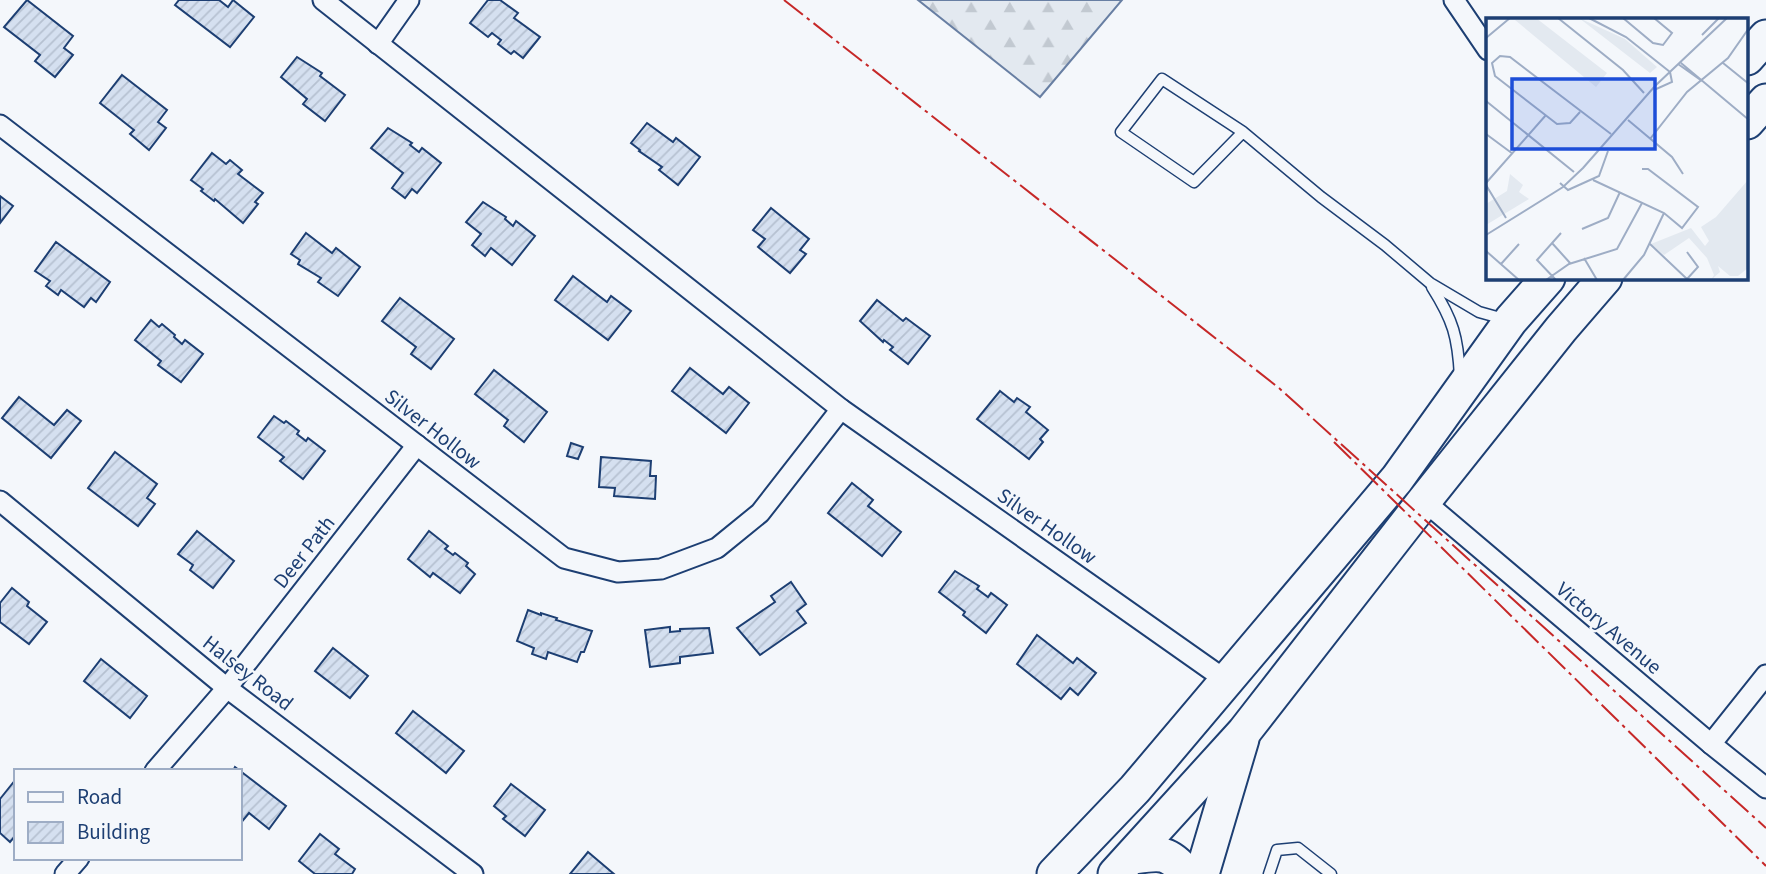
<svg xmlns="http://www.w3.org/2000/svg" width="1766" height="874" viewBox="0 0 1766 874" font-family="'Source Sans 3',sans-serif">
<defs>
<pattern id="forest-firs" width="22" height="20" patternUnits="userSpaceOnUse" patternTransform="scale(1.75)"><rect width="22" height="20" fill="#e3e9f0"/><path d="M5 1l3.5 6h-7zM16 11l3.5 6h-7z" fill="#c2c9d1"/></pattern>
<pattern id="building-hatch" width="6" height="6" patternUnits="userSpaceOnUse" patternTransform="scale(1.75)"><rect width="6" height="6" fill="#d5e0f0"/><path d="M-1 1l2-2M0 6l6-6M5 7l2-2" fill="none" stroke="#b6c1d1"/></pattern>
</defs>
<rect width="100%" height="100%" fill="#f4f7fb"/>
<polygon fill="url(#forest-firs)" stroke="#687fa3" stroke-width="2" points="918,0 1122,0 1040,97"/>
<g fill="url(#building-hatch)" stroke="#1d3f73" stroke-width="2">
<polygon points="27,0 73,36 64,48 73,55 55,77 35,61 40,55 4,27"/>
<polygon points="179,0 219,0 228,7 233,0 254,17 230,47 175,5"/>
<polygon points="488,0 500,0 518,13 514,18 540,37 523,58 514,51 511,54 498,44 501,40 492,33 488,37 470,23"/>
<polygon points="297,57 322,73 320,76 345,95 325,121 303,104 307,99 281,77"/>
<polygon points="122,75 167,110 158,122 166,128 149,150 130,134 134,130 100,103"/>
<polygon points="647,123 673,142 676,138 700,157 678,185 659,170 662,167 639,151 640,150 631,143"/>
<polygon points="388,128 412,143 410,145 419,152 422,148 441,163 417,193 412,189 405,198 392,188 403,173 371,148"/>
<polygon points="212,153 226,164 230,160 242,170 238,174 263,193 255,202 258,204 243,223 215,199 214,201 201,191 203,189 191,180"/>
<polygon points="0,196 13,206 0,223"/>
<polygon points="483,202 506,217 505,219 513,226 516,221 535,236 512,265 491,248 485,256 472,245 481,234 466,222"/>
<polygon points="771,208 809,239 800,250 806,254 790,273 758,247 765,239 753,230"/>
<polygon points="306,233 332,253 336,248 360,267 338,296 318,282 321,278 298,264 300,260 291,254"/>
<polygon points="56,242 110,282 96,302 91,298 84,307 61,290 58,295 46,286 50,281 35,271"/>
<polygon points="573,276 607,302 611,296 631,311 608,340 555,300"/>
<polygon points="400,298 454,339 431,369 411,354 416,347 382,321"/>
<polygon points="877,300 903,321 906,318 930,336 908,364 890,350 893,347 884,340 883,342 860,321"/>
<polygon points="151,320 159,327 162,324 175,335 174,337 182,344 185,340 203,354 181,382 158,365 161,361 135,340"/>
<polygon points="690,368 723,394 729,387 749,403 726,433 672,391"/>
<polygon points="494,370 547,412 524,442 504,426 508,420 475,394"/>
<polygon points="1000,391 1014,402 1017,398 1030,407 1026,412 1048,430 1040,439 1043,442 1029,459 977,419"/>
<polygon points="19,397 54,425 67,410 81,421 51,458 2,418"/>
<polygon points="274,416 284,423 286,421 299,431 297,434 306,441 308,438 325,451 303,479 280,461 284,457 258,437"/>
<polygon points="571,443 583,447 578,459 567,456"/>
<polygon points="115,452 157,484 147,498 155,504 138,526 88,488"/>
<polygon points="601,457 651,461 650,476 656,476 655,499 614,496 615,488 599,487"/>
<polygon points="852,483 873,500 868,506 901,532 882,556 828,513"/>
<polygon points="197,531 234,561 213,588 190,570 193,565 178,554"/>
<polygon points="429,531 448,546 445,549 453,555 455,553 468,563 466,566 475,574 460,593 433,573 430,577 408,559"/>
<polygon points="955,571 979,586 977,589 988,597 991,593 1007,605 986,633 963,615 965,612 939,592"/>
<polygon points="791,582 806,604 797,611 806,623 760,655 737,628 775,602 771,596"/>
<polygon points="12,588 29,602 27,606 47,622 29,644 0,622 0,603"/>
<polygon points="528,610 541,615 541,613 557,618 556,620 592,631 584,652 581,652 577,662 548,652 546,659 532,654 534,648 517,641"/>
<polygon points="670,627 670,632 680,631 680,629 709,628 713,653 680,657 680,663 650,667 645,630"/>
<polygon points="1037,635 1073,663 1077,658 1096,673 1078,695 1070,688 1061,699 1017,664"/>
<polygon points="333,648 368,676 350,698 315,671"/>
<polygon points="101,659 147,696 130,718 84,681"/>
<polygon points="413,711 464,751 446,773 396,733"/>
<polygon points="235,767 286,806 269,829 249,813 240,824 240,771 233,771"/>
<polygon points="16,779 16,835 10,842 0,833 0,799"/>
<polygon points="511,784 545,810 525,836 503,819 506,816 494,806"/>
<polygon points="320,834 339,849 335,854 355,869 352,874 315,874 299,861"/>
<polygon points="588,852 614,874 570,874"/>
</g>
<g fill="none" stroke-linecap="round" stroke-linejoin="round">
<defs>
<g id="service">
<polyline points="1243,132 1194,182 1121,132 1162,79 1243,132 1321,197 1385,245 1430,283 1479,312 1504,319"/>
<path d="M 1432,287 C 1453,320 1458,337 1460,377"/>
<polyline points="1269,874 1277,850 1298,848 1331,874"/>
</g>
<g id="minor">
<polyline points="323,0 841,409 1227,681"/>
<polyline points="1454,0 1488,50"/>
<polyline points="378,44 409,0"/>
<polyline points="0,125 564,558 618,572 661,569 717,548 760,513 841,409"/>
<polyline points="0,501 227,688 473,874"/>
<polyline points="1424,501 1711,744 1766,788"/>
<polyline points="1711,744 1766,675"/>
<polyline points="155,771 227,688 417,445"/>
<polyline points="65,874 79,858"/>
</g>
<g id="trunk">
<polyline points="1747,58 1766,37"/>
<polyline points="1747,122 1766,101"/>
<path d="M 1133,857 C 1161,853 1168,851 1187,874"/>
<polyline points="1054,874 1135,789 1397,479 1511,320 1548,278"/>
<polyline points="1115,874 1244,732 1424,501 1561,329 1605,278"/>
<polyline points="1202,874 1242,739"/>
</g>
</defs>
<use href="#service" stroke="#1d3f73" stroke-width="13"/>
<use href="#minor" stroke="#1d3f73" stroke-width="23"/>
<use href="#trunk" stroke="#1d3f73" stroke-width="37"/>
<use href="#service" stroke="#f4f7fb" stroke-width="10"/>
<use href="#minor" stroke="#f4f7fb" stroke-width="19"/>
<use href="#trunk" stroke="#f4f7fb" stroke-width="33"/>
<g stroke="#c62828" stroke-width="2" stroke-dasharray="24 5 3.5 5" stroke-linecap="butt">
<polyline points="784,0 1279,388 1766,828"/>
<polyline points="1334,442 1766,866"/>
</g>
</g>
<g text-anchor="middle" stroke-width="5" stroke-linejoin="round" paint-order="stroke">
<g font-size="21" fill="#1d3f73" stroke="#f4f7fb">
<text transform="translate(433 429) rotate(38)" y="7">Silver Hollow</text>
<text transform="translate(1047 526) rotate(35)" y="7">Silver Hollow</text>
<text transform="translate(304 552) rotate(-52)" y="7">Deer Path</text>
<text transform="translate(1609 628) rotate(40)" y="7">Victory Avenue</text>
<text transform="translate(248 673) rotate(38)" y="7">Halsey Road</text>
</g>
</g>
<g transform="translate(1486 18)">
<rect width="262" height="262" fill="#f4f7fb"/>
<path d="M 24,156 L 37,167 L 33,174 L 43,181 L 0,207 L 0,186 L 21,173 Z" fill="#e3e9f0"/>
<path d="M 50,0 L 121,55 L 110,69 L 29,2 ZM 93,0 L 139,21 L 171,49 L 164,55 ZM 262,162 L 262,250 L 252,258 L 244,258 L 232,248 L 234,254 L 225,262 L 228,257 L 221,240 L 203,220 L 178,237 L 165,226 L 205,210 L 219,228 L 223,223 L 215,209 L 230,199 Z" fill="#e3e9f0"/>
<path fill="none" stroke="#9eadc5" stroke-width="2" d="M 72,0 L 137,52 L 158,75M 103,0 L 140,19 L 184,54M 137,0 L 167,25 L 177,27 L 186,15 L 168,0M 216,17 L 233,0M 0,20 L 24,0M 195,45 L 263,102M 237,45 L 263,66M 192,46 L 216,63M 168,72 L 186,64 L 184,54M 0,83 L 88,154M 94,94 L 84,105 L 71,106 L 9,58 L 6,45 L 14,38 L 24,39 L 125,116M 142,102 L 186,139 L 197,156M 0,116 L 27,136M 164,121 L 201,74 L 242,40 L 263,10M 107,162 L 178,195 L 196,210 L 212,189 L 162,151 L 156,151M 0,165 L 60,97M 74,165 L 82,172 L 113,158 L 122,133M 0,167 L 20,200M 96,211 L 122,200 L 134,174M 0,217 L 77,169 L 97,150 L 169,68 L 241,0M 66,225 L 84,245M 164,226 L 201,261M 0,233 L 33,262M 201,234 L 212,249 L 201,261M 98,240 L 111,262M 15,246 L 33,226M 60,262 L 83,246 L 131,231 L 156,185M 70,262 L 51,242 L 75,215M 137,262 L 158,237 L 178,195"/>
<path fill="#1d4ed8" fill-opacity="0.15" stroke="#1d4ed8" stroke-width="3.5" d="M 26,61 L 169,61 L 169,131 L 26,131 Z"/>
<rect width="262" height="262" fill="none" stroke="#1d3f73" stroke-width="3.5"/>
</g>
<rect x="14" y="769" width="228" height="91" fill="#f4f7fb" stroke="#9eadc5" stroke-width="2"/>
<rect x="28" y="792" width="35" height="10" fill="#f4f7fb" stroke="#9eadc5" stroke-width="2"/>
<text x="77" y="804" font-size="21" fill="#1d3f73">Road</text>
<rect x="28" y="822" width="35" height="21" fill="url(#building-hatch)" stroke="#9eadc5" stroke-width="2"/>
<text x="77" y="839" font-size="21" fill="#1d3f73">Building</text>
</svg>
